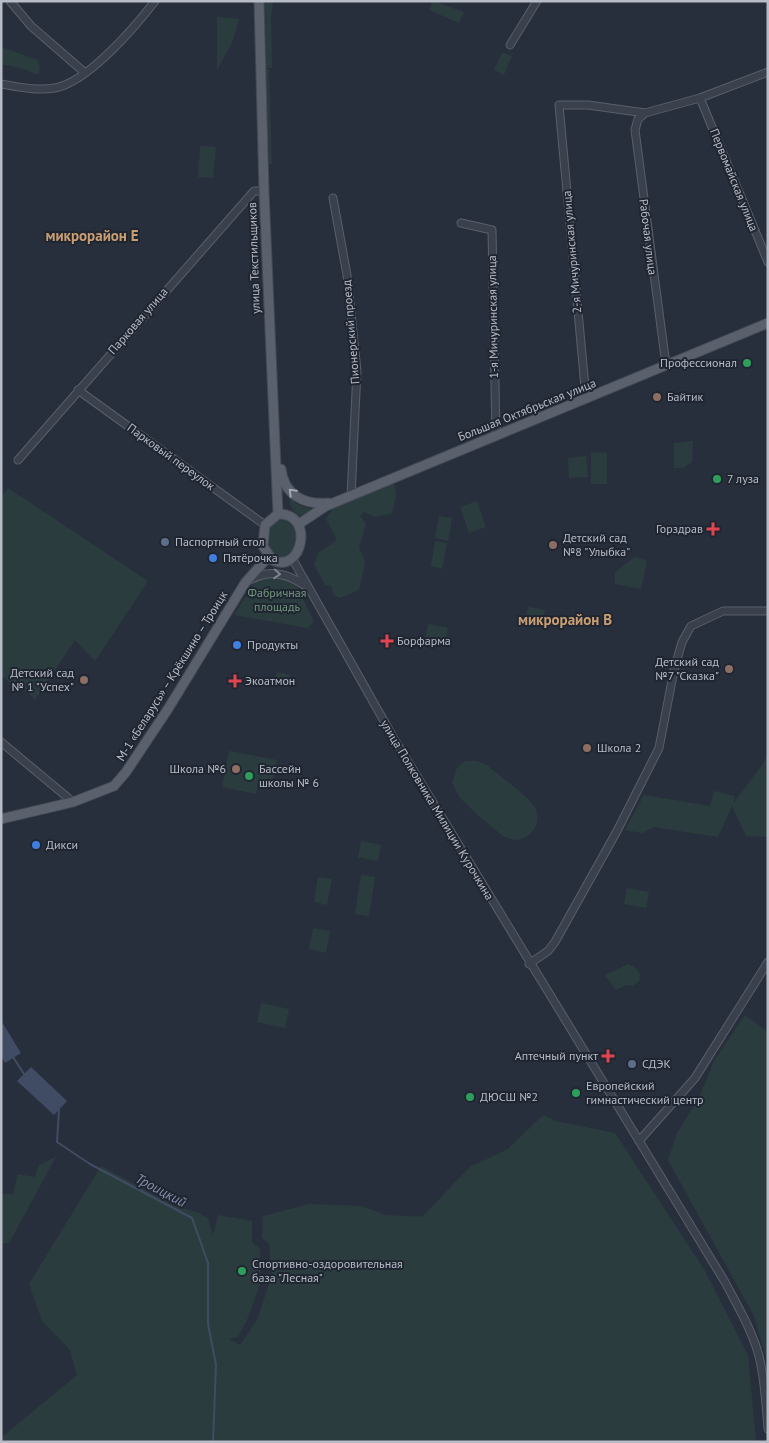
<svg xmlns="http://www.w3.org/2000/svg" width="769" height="1443" viewBox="0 0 769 1443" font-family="'PT Sans',sans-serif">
<rect width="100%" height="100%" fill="#282f3c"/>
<g fill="#2b3c3e">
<polygon points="265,1 273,2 271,18 272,68 266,68"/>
<polygon points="433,1 464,12 459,23 429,10"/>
<polygon points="217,17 239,19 232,43 217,70"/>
<polygon points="1,47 37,60 40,67 38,75 24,69 1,64"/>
<polygon points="502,52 512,56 504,75 494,70"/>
<polygon points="266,69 269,69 272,164 269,164"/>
<polygon points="200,146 216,147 213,178 198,177"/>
<polygon points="693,441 692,462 683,468 674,468 674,443"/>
<polygon points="607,452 607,484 591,484 591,453"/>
<polygon points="586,456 588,477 569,478 568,458"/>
<polygon points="394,482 396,496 392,513 375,517 364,512 360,516 366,524 359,547 365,562 359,590 340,598 334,595 331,586 325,585 314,564 318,553 337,540 326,519 334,507"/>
<polygon points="8,488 148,581 95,661 75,640 35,700 23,687 21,690 1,676 1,497"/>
<path d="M 289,497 L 297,504 L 315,511 C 300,522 290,512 289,497 Z"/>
<polygon points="477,501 486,527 469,533 460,507"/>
<polygon points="439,516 452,518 448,541 435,538"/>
<path d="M 282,518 L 291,521 L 297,530 C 291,596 243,527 282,518 Z"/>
<polygon points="435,541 447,543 442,569 431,566"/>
<polygon points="635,557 647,561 641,589 615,584 615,572"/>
<polygon points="279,576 296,584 314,622 307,628 234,615 256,580"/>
<polygon points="528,607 545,610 543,624 525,620"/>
<polygon points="428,624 448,628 446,637 423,648"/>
<polygon points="277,672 290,675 289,683 275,680"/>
<polygon points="768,748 768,837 746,836 732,806 718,837 654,827 642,833 625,830 644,795 710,806 714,791 735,796 733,804 765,761"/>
<polygon points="229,751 277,760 272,785 258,783 256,794 222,787"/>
<path d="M 465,761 L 477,761 L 487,765 C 497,774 528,796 534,806 C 546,825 525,847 505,837 C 498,833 463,803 459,796 C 456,792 454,786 452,782 L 457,768 Z"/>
<polygon points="361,841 381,845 378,861 358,857"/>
<polygon points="361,875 375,877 369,916 355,914"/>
<polygon points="318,877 332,879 327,905 314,902"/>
<polygon points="627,888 649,892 646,908 624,904"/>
<polygon points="313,928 330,931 326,953 309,949"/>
<polygon points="628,964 637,969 640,975 639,981 633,986 626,985 616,990 605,975"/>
<polygon points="261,1003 289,1009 285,1028 257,1022"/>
<polygon points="745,1015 768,1032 768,1375 767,1362 754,1316 668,1160 677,1133 699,1098 714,1061"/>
<polygon points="543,1115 556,1121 615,1133 705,1271 748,1355 756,1442 2,1442 2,1437 77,1375 70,1350 42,1321 29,1284 101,1166 175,1206 197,1212 208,1218 213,1235 218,1215 252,1221 252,1242 260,1249 261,1282 247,1320 238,1337 229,1339 240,1345 257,1320 272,1275 269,1244 262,1238 263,1216 309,1204 361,1206 386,1215 422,1217 470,1167 508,1149"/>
<polygon points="56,1157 9,1243 1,1243 1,1194 13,1194 18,1174 35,1177 39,1165"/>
</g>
<g fill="#404c63">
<polygon points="2,1022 21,1053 5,1063 1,1056"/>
<polygon points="31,1067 67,1101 54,1115 17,1081"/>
</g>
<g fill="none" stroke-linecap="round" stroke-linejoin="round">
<g stroke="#404c63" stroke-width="2">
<polyline points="13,1057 24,1074"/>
<polyline points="59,1110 57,1142 90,1164 192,1218 208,1263 208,1324 216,1365 213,1442"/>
</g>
<defs>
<g id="minor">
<polyline points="10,1 31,26 84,72"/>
<polyline points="510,45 537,1"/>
<path d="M 1,84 C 18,87 38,91 55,88 C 88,82 135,27 155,1"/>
<polyline points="700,98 768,262"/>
<polyline points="645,113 638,119 635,130 666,365"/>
<polyline points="333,198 347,275 357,371 351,496"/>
<polyline points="461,223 492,230 496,436"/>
<polyline points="78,390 265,525"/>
<polyline points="586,398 559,105 588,105 645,113 700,98 768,72"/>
<polyline points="18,460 254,191 264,191"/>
<path d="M 292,558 L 393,737 L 725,1282 C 737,1305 752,1330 759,1356 C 765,1380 766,1405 768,1429"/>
<path d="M 250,580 C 269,569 287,573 304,585"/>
<polyline points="1,742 73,802"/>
<polyline points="529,964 548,951 555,942 617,831 659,748 674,670 682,642 691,626 723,611 768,611"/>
<polyline points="639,1141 695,1078 768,962"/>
</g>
<g id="major">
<polyline points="259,1 264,191 278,514"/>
<path d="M 281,469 C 284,495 304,505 328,503"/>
<path d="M 278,514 C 315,512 303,575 272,560 L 263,546 L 265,525 Z"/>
<polyline points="299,524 326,506 768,323"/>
<polyline points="1,819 73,802 114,786 126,772 168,709 245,583 268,557"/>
</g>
</defs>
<use href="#minor" stroke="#595f6a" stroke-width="9"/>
<use href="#major" stroke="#444a55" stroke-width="11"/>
<use href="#minor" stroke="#3b414c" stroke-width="7"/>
<use href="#major" stroke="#5a606c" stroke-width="9"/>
</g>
<defs><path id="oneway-chevron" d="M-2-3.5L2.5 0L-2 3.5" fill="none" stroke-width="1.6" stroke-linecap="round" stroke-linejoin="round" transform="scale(1.25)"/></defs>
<use stroke="#a4aab5" href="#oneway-chevron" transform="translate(292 492) rotate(-135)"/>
<use stroke="#7f8590" href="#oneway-chevron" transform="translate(277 574) rotate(4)"/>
<g fill="#2e9e5b" stroke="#202631" stroke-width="2">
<circle cx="747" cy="363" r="5"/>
<circle cx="717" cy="479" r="5"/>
<circle cx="249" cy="776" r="5"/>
<circle cx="576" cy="1093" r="5"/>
<circle cx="470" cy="1097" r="5"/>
<circle cx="242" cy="1271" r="5"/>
</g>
<g fill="#8d6e63" stroke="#202631" stroke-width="2">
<circle cx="657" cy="397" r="5"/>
<circle cx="553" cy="545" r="5"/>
<circle cx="729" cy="669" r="5"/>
<circle cx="84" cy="680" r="5"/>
<circle cx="587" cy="748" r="5"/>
<circle cx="236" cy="769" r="5"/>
</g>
<g fill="#e0444e" stroke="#202631" stroke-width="2">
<path d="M710.5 521.5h5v5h5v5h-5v5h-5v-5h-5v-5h5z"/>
<path d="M384.5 633.5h5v5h5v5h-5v5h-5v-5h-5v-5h5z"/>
<path d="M232.5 673.5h5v5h5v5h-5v5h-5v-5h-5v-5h5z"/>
<path d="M605.5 1048.5h5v5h5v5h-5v5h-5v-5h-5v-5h5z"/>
</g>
<g fill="#5c6f8a" stroke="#202631" stroke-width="2">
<circle cx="165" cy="542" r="5"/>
<circle cx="632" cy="1064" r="5"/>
</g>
<g fill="#3f7fe0" stroke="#202631" stroke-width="2">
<circle cx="213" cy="558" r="5"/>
<circle cx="237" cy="645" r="5"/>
<circle cx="36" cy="845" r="5"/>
</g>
<g text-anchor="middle" stroke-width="4" stroke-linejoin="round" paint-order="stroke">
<g font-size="12" fill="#b7bcc7" stroke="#202631">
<text transform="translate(734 180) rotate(68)" y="4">Первомайская улица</text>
<text transform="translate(648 237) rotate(83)" y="4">Рабочая улица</text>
<text transform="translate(572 252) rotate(-95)" y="4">2-я Мичуринская улица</text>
<text transform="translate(254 258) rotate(-92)" y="4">улица Текстильщиков</text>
<text transform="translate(493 317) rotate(-91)" y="4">1-я Мичуринская улица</text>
<text transform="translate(138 321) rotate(-49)" y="4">Парковая улица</text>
<text transform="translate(351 332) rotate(-95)" y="4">Пионерский проезд</text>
<text transform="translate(527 410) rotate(-22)" y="4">Большая Октябрьская улица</text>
<text transform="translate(171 457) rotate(36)" y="4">Парковый переулок</text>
<text transform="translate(172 676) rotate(-58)" y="4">М-1 «Беларусь» – Крёкшино – Троицк</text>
<text transform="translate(437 810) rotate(59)" y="4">улица Полковника Милиции Курочкина</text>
</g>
<g font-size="12" fill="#b7bcc7" stroke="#202631" text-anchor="start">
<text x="737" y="367" text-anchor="end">Профессионал</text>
<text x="667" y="401">Байтик</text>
<text x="727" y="483">7 луза</text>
<text x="703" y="533" text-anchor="end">Горздрав</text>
<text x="563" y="542">Детский сад<tspan x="563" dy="14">№8 "Улыбка"</tspan></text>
<text x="175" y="546">Паспортный стол</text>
<text x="223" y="562">Пятёрочка</text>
<text x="397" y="645">Борфарма</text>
<text x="247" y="649">Продукты</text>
<text x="719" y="666" text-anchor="end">Детский сад<tspan x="719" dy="14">№7 "Сказка"</tspan></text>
<text x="74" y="677" text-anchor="end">Детский сад<tspan x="74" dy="14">№ 1 "Успех"</tspan></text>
<text x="245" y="685">Экоатмон</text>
<text x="597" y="752">Школа 2</text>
<text x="226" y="773" text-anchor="end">Школа №6</text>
<text x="259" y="773">Бассейн<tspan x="259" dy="14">школы № 6</tspan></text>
<text x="46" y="849">Дикси</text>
<text x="598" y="1060" text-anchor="end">Аптечный пункт</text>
<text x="642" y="1068">СДЭК</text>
<text x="586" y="1090">Европейский<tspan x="586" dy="14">гимнастический центр</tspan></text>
<text x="480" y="1101">ДЮСШ №2</text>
<text x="252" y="1268">Спортивно-оздоровительная<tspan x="252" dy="14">база "Лесная"</tspan></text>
</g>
<g font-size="12" fill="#71957c" stroke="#202631">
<text x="277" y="597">Фабричная<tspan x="277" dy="14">площадь</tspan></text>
</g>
<g font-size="14" font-style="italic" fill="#8391ab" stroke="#202631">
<text transform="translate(161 1190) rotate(28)" y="5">Троицкий</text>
</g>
<g font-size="15" font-weight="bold" fill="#c89d72" stroke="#202631">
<text x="92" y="241">микрорайон Е</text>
<text x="565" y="625">микрорайон В</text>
</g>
</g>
<rect width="769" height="1443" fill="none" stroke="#b7bcc7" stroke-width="5"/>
</svg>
